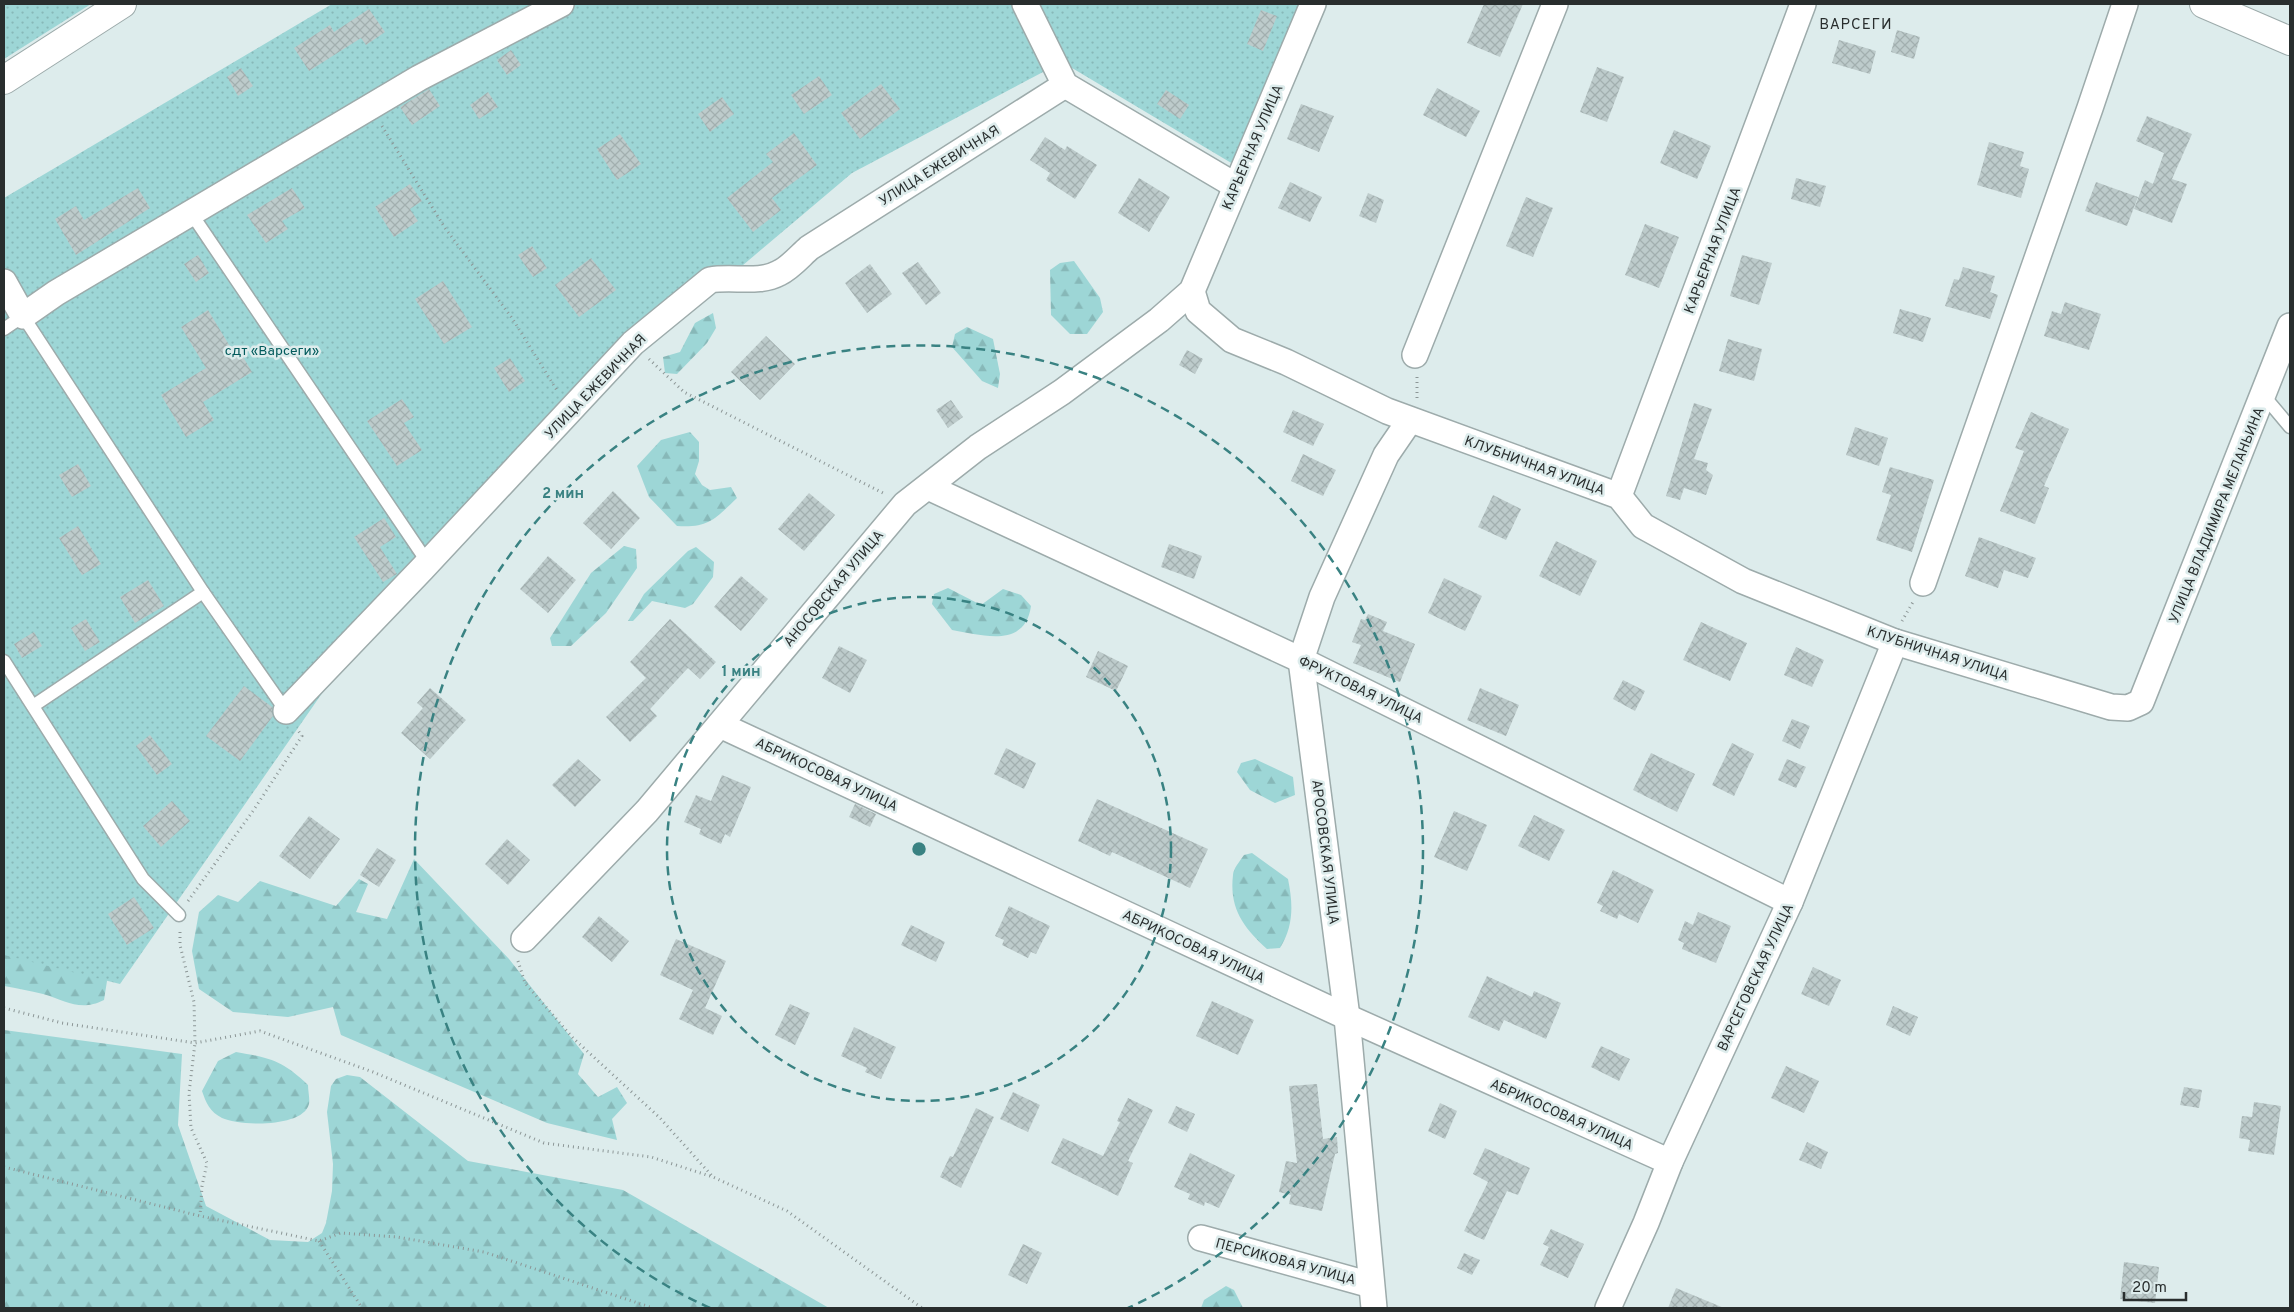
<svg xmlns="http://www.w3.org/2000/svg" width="2294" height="1312" viewBox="0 0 2294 1312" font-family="Overpass,sans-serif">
<defs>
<pattern id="forest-firs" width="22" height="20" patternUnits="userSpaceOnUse" patternTransform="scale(1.25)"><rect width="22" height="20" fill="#9dd6d6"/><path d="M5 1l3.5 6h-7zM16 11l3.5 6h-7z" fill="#87b8b8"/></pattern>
<pattern id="park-dots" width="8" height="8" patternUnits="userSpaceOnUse" patternTransform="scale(1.25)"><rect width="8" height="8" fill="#9dd6d6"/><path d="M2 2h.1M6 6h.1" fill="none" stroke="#87b8b8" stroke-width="1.8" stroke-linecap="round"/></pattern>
<pattern id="building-cross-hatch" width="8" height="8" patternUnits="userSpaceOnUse" patternTransform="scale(1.25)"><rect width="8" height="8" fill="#bdcbcb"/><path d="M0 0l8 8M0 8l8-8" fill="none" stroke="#a2afaf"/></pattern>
</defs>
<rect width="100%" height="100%" fill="#ddecec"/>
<g fill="url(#forest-firs)">
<polygon points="1074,261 1100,298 1103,312 1087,334 1070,334 1051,315 1050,270 1060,263"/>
<polygon points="713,313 716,328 707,343 677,374 665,373 663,357 680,352 695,323"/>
<polygon points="967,327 993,339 1000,374 998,388 982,381 952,347 955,334"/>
<path d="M 690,432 L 699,442 L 699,461 L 695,474 L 702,485 L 710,490 L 731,487 L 737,498 C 715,519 709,528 677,526 L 649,497 L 637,466 L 661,440 Z"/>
<polygon points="624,546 636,549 637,568 606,613 571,646 552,646 550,638 591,573"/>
<polygon points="696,547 714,562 713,577 693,604 685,608 652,601 633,621 628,621 644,594 688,551"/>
<path d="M 948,588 L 981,605 L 1003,589 L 1021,595 L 1031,606 C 1025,649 982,635 952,630 L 932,604 L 934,594 Z"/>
<polygon points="1255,759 1293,777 1295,795 1275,803 1250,790 1237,772 1241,763"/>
<path d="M 1252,853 L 1288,879 C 1293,904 1294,925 1280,948 L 1267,949 C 1244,928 1229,909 1233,875 C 1233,869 1240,861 1244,855 Z"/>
<polygon points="414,859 509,959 584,1054 578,1074 598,1097 617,1087 627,1103 612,1119 617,1140 547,1123 341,1035 333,1007 288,1017 233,1012 199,989 192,951 199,912 218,895 238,902 260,881 336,906 359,879 368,884 356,912 387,919"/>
<path d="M 4,945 L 103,963 L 107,981 L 104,1000 C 80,1012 67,1001 43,994 C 30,991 17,988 4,986 Z"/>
<polygon points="4,1030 182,1054 178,1125 206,1206 270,1240 308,1242 322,1233 326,1223 332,1191 333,1164 327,1112 331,1086 336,1079 347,1075 360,1077 468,1161 623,1190 829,1308 4,1308"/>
<path d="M 236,1052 C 270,1058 282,1060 308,1085 C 308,1091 310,1099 309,1104 C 303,1128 239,1126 222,1118 C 210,1112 206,1103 202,1091 L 218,1061 Z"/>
<polygon points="1226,1286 1234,1290 1243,1308 1201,1308 1204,1300"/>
</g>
<g fill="url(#park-dots)">
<polygon points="4,4 91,4 4,59"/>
<polygon points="332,4 1301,4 1238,167 1062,62 852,173 646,347 341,666 120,984 4,955 4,198"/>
</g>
<g fill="url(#building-cross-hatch)">
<polygon points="1484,4 1523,4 1500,57 1467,43"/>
<polygon points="369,9 385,32 366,45 361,38 309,71 294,48 330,25 334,32"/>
<polygon points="1261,10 1277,16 1263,51 1247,44"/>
<polygon points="1897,30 1920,37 1914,59 1891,52"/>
<polygon points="1839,40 1876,51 1870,74 1832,63"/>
<polygon points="511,50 521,65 507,75 497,60"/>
<polygon points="1597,67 1624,77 1607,122 1580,112"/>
<polygon points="241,68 253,86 238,96 227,77"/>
<polygon points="819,76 832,95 804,114 791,95"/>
<polygon points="881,84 900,109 860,139 841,113"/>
<polygon points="1437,88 1480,111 1466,137 1423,115"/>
<polygon points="429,89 440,106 412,125 400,107"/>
<polygon points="1166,90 1189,105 1180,119 1157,104"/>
<polygon points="488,92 498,107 479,119 470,105"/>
<polygon points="722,97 734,114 710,132 698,114"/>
<polygon points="1301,104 1334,116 1319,152 1287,139"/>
<polygon points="2147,116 2192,134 2172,179 2187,184 2172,223 2134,209 2145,180 2153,184 2164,153 2136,141"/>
<polygon points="1674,130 1711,146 1697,179 1660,163"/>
<polygon points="794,133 817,165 772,198 781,210 753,232 727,198 773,162 766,154"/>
<polygon points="620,134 641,164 617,180 597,149"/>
<polygon points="1045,137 1065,150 1067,146 1097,165 1075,199 1046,180 1050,173 1030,160"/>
<polygon points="1989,142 2024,152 2020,166 2029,169 2021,198 1977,185"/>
<polygon points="1139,178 1170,197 1149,232 1118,213"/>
<polygon points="1796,178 1826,186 1820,207 1791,199"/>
<polygon points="1290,182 1322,197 1310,222 1278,208"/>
<polygon points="2096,182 2138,197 2127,226 2085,211"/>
<polygon points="410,184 422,201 410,209 418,221 394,237 375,207"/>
<polygon points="138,188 150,208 76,255 55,219 76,206 84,220"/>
<polygon points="292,188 305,208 282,221 288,229 266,243 247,215"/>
<polygon points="1368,193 1384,200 1376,223 1359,216"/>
<polygon points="1526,197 1553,208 1533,257 1506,246"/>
<polygon points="1645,224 1679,237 1659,288 1625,275"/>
<polygon points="532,246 547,268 533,277 518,255"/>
<polygon points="198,255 209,273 196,282 184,264"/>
<polygon points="1742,255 1772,263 1759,305 1730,296"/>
<polygon points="591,258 616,290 579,317 555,285"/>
<polygon points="918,262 941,293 926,305 902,273"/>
<polygon points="870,264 892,294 867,313 845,283"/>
<polygon points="1963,267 1995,276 1990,292 1998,295 1990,319 1945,306 1954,279 1959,280"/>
<polygon points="443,281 472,327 444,344 415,299"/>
<polygon points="2065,302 2101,314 2089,350 2044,336 2052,311 2061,314"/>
<polygon points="1900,309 1931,318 1923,342 1893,333"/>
<polygon points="208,310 234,353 239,350 252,372 203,402 214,420 186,437 161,395 206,368 181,327"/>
<polygon points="766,336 795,364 760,400 731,372"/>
<polygon points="1728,339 1762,349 1754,381 1719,371"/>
<polygon points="1187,350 1203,359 1195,374 1179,365"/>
<polygon points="510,358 525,381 509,392 494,368"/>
<polygon points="402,399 414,417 404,423 422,450 397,466 367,421"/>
<polygon points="951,400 963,417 948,428 936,410"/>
<polygon points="1694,403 1712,409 1694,459 1708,463 1706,470 1713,475 1706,495 1684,488 1680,500 1666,496"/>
<polygon points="1293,410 1324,424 1313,446 1283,432"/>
<polygon points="2031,412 2069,429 2044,486 2049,488 2035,524 2000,511 2024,451 2015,448"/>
<polygon points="1855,427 1888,438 1879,466 1846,455"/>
<polygon points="1303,454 1336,470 1323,496 1291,481"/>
<polygon points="78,464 91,486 72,497 59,475"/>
<polygon points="1890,467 1934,480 1912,552 1876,540 1891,495 1882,492"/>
<polygon points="613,491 640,518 611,549 583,523"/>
<polygon points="809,493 835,515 804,551 778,529"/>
<polygon points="1493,495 1521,509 1506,540 1478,527"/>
<polygon points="384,518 396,537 380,547 397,574 383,582 354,537"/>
<polygon points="78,526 101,564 82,575 59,538"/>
<polygon points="1979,537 2036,558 2028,578 2004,570 1998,588 1965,576"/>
<polygon points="1556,541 1597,561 1580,596 1539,576"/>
<polygon points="1169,544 1202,556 1194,579 1161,567"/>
<polygon points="548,556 576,580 548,613 520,589"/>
<polygon points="741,576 768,599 741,631 714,607"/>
<polygon points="1444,578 1482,596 1465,631 1428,613"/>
<polygon points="148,580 164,606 135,623 120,597"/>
<polygon points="1368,614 1387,622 1383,631 1415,644 1400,682 1353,663 1361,645 1352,642 1361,619 1365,620"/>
<polygon points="86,619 100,642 85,651 71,628"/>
<polygon points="670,619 716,662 700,679 688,668 650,709 657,716 630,742 606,717 646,678 630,662"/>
<polygon points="1701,622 1747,643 1730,681 1683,660"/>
<polygon points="34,632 42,646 22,658 14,644"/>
<polygon points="839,646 867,660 850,693 822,678"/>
<polygon points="1796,647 1824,660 1812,687 1784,675"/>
<polygon points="1098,651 1128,666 1116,691 1086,677"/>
<polygon points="1623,680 1645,691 1635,711 1613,699"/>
<polygon points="244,686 272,707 273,716 240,761 206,736"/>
<polygon points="430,688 466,720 430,759 401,733 423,708 417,703"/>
<polygon points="1480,688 1519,705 1506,736 1467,720"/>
<polygon points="1792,719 1810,726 1800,749 1782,741"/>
<polygon points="150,735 172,764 157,775 136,746"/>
<polygon points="1732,743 1754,754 1734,796 1712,785"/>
<polygon points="1006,748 1036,763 1024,789 994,774"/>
<polygon points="1651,753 1695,774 1677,812 1633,790"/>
<polygon points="578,759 601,780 575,807 552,785"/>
<polygon points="1787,759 1806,767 1796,788 1778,780"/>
<polygon points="722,775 751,787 730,837 725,834 721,844 699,834 701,829 684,822 696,795 711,801"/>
<polygon points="1097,799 1208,849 1190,888 1112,852 1110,856 1078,841"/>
<polygon points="172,801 190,821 161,847 143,826"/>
<polygon points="855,804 876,814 870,827 849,817"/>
<polygon points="1454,811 1487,825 1467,871 1434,857"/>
<polygon points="1534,815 1565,830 1549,861 1518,846"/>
<polygon points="309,816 340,839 310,879 279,856"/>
<polygon points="507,839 530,860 508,885 485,864"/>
<polygon points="377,848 396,860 379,887 360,875"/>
<polygon points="1613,870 1654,890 1638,923 1619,914 1617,919 1600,911 1603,906 1597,903"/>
<polygon points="134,897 154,928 127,945 108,914"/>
<polygon points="1009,906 1050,926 1036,954 1031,952 1028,958 1002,945 1004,940 995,936"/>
<polygon points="1698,912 1731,926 1716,963 1682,949 1684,943 1678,940 1685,921 1693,925"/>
<polygon points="599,916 629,941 612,962 582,937"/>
<polygon points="911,925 945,942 936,962 901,945"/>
<polygon points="676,939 726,961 705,1008 722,1016 713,1035 679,1019 693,990 660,975"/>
<polygon points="1813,967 1841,980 1829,1006 1801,994"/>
<polygon points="1487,976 1532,997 1534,991 1561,1003 1546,1039 1504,1020 1499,1031 1468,1017"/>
<polygon points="1212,1001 1254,1020 1238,1055 1196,1036"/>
<polygon points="790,1004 810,1013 795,1045 775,1035"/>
<polygon points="1893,1006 1918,1017 1910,1036 1886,1025"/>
<polygon points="854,1027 896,1047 881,1079 865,1072 867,1068 841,1056"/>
<polygon points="1601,1046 1630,1059 1619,1081 1591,1067"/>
<polygon points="1786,1066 1819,1081 1804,1113 1771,1098"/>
<polygon points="1317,1084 1323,1139 1337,1137 1338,1153 1335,1154 1322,1211 1289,1204 1291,1195 1279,1192 1286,1161 1297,1163 1289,1086"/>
<polygon points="2184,1087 2202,1090 2199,1108 2180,1105"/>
<polygon points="1013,1092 1040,1105 1028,1132 1000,1119"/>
<polygon points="1128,1098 1153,1110 1128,1161 1133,1163 1118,1196 1051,1163 1063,1138 1103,1156 1120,1122 1117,1121"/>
<polygon points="2254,1102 2281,1106 2274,1155 2248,1151 2250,1140 2239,1138 2242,1116 2252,1117"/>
<polygon points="1440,1103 1457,1111 1445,1139 1428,1131"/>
<polygon points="1176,1106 1195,1114 1187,1132 1168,1123"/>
<polygon points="976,1108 994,1117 961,1188 940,1177 950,1156 953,1157"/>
<polygon points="1807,1142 1828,1152 1821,1169 1799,1160"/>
<polygon points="1485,1148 1530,1168 1518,1195 1507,1191 1484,1240 1464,1231 1488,1182 1473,1174"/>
<polygon points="1190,1153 1235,1175 1219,1208 1205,1202 1204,1206 1188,1199 1190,1194 1174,1187"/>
<polygon points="1551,1229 1584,1244 1568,1278 1540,1265 1549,1247 1543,1244"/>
<polygon points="1023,1244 1042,1253 1027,1284 1008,1275"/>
<polygon points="1464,1253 1480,1260 1472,1275 1457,1268"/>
<polygon points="2124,1262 2159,1267 2155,1303 2120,1299"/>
<polygon points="1676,1288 1724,1308 1668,1308"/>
</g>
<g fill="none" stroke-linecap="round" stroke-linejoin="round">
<defs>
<g id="service">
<polyline points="191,213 428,563"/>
<polyline points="4,329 23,316 203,592 286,711"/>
<polyline points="2264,396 2290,427"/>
<polyline points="4,661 143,879 179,915"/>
<polyline points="33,706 203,592"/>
</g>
<g id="minor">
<polyline points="1025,4 1065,85 1236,186"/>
<polyline points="4,282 23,316 56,293 419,78 561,4"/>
<polyline points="1192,291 1198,311 1232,340 1286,362 1387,411 1619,496 1643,526 1743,581 1895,642 2111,707 2128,708 2141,702 2290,326"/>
<polyline points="1415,355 1555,4"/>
<polyline points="928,487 1301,660 1790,902"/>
<polyline points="1619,496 1803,4"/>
<polyline points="1923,583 2090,108 2125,4"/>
<path d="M 286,711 L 422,569 L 633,343 L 710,280 C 733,276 759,284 779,273 C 790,268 800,256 809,248 L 1065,85"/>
<polyline points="720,725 1347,1017 1670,1162"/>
<polyline points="524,939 647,811 905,504 978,447 1062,392 1159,320 1192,291 1313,4"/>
<polyline points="1201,1238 1371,1285"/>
<polyline points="1374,1308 1347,1017 1301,660 1322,597 1386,455 1410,420"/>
<polyline points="1608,1308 1646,1223 1670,1162 1790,902 1895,642"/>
</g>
<g id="secondary">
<polyline points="2204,4 2290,41"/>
<polyline points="4,80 122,4"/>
</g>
</defs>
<use href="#service" stroke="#9dabab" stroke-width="15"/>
<use href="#minor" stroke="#9dabab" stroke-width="28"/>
<use href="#secondary" stroke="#9dabab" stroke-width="30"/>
<g stroke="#8c9696" stroke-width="3" stroke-dasharray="1 4" stroke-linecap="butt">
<polyline points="382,126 445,228 512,318 558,392"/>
<polyline points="649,359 684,392 885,494"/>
<polyline points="1417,377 1417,398"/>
<polyline points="1902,621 1913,602"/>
<polyline points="188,901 253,811 302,736 297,729"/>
<polyline points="180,932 180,945 194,1002 195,1043 189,1093 191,1128 207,1163 202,1186 200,1216"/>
<polyline points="518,961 525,983 573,1038 660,1118 713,1177"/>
<polyline points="4,1008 62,1023 195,1043 260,1031 373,1072 544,1143 651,1157 713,1177 787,1211 922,1308"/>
<polyline points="4,1167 200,1216 319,1241 341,1233 397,1237 484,1252 653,1308"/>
<polyline points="319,1241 362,1308"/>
</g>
<use href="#service" stroke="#fff" stroke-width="12"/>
<use href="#minor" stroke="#fff" stroke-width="25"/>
<use href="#secondary" stroke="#fff" stroke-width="28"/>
</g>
<g fill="none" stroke="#398282" stroke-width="2.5" stroke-dasharray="9 6">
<circle cx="919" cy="849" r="252"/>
<path d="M710 1308A504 504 0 1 1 1128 1308"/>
</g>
<g text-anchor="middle" stroke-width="5" stroke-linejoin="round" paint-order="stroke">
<g font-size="14" fill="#292e2e" stroke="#ddecec">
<text transform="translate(1252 147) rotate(-67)" y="5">КАРЬЕРНАЯ УЛИЦА</text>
<text transform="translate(939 165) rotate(-32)" y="5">УЛИЦА ЕЖЕВИЧНАЯ</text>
<text transform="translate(1712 250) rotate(-69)" y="5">КАРЬЕРНАЯ УЛИЦА</text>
<text transform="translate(595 386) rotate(-46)" y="5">УЛИЦА ЕЖЕВИЧНАЯ</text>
<text transform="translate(1535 465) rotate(20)" y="5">КЛУБНИЧНАЯ УЛИЦА</text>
<text transform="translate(2216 515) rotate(-68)" y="5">УЛИЦА ВЛАДИМИРА МЕЛАНЬИНА</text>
<text transform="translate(833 588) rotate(-50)" y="5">АНОСОВСКАЯ УЛИЦА</text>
<text transform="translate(1938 653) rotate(18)" y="5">КЛУБНИЧНАЯ УЛИЦА</text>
<text transform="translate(1361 689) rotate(26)" y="5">ФРУКТОВАЯ УЛИЦА</text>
<text transform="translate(827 774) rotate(25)" y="5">АБРИКОСОВАЯ УЛИЦА</text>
<text transform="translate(1326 852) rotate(83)" y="5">АРОСОВСКАЯ УЛИЦА</text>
<text transform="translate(1194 946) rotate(25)" y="5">АБРИКОСОВАЯ УЛИЦА</text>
<text transform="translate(1755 977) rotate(-65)" y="5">ВАРСЕГОВСКАЯ УЛИЦА</text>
<text transform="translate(1562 1114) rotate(24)" y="5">АБРИКОСОВАЯ УЛИЦА</text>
<text transform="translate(1286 1261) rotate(15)" y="5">ПЕРСИКОВАЯ УЛИЦА</text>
</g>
<g font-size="14" fill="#035b5c" stroke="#ddecec">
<text x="272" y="355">сдт «Варсеги»</text>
</g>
<g font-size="15" letter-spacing="1" fill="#292e2e" stroke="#ddecec">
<text x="1856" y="29">ВАРСЕГИ</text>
</g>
</g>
<circle cx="919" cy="849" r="8" fill="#398282" stroke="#ddecec" stroke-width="2.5"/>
<g font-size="15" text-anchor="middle" font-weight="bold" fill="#398282" stroke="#ddecec" stroke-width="5" stroke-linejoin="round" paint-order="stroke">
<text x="563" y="498">2 мин</text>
<text x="741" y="676">1 мин</text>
</g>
<rect width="2294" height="1312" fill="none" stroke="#292e2e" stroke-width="10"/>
<path d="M2124 1292v8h62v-8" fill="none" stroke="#292e2e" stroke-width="2.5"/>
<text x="2132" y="1292" font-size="15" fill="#292e2e" stroke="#ddecec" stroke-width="4" paint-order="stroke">20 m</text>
</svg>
